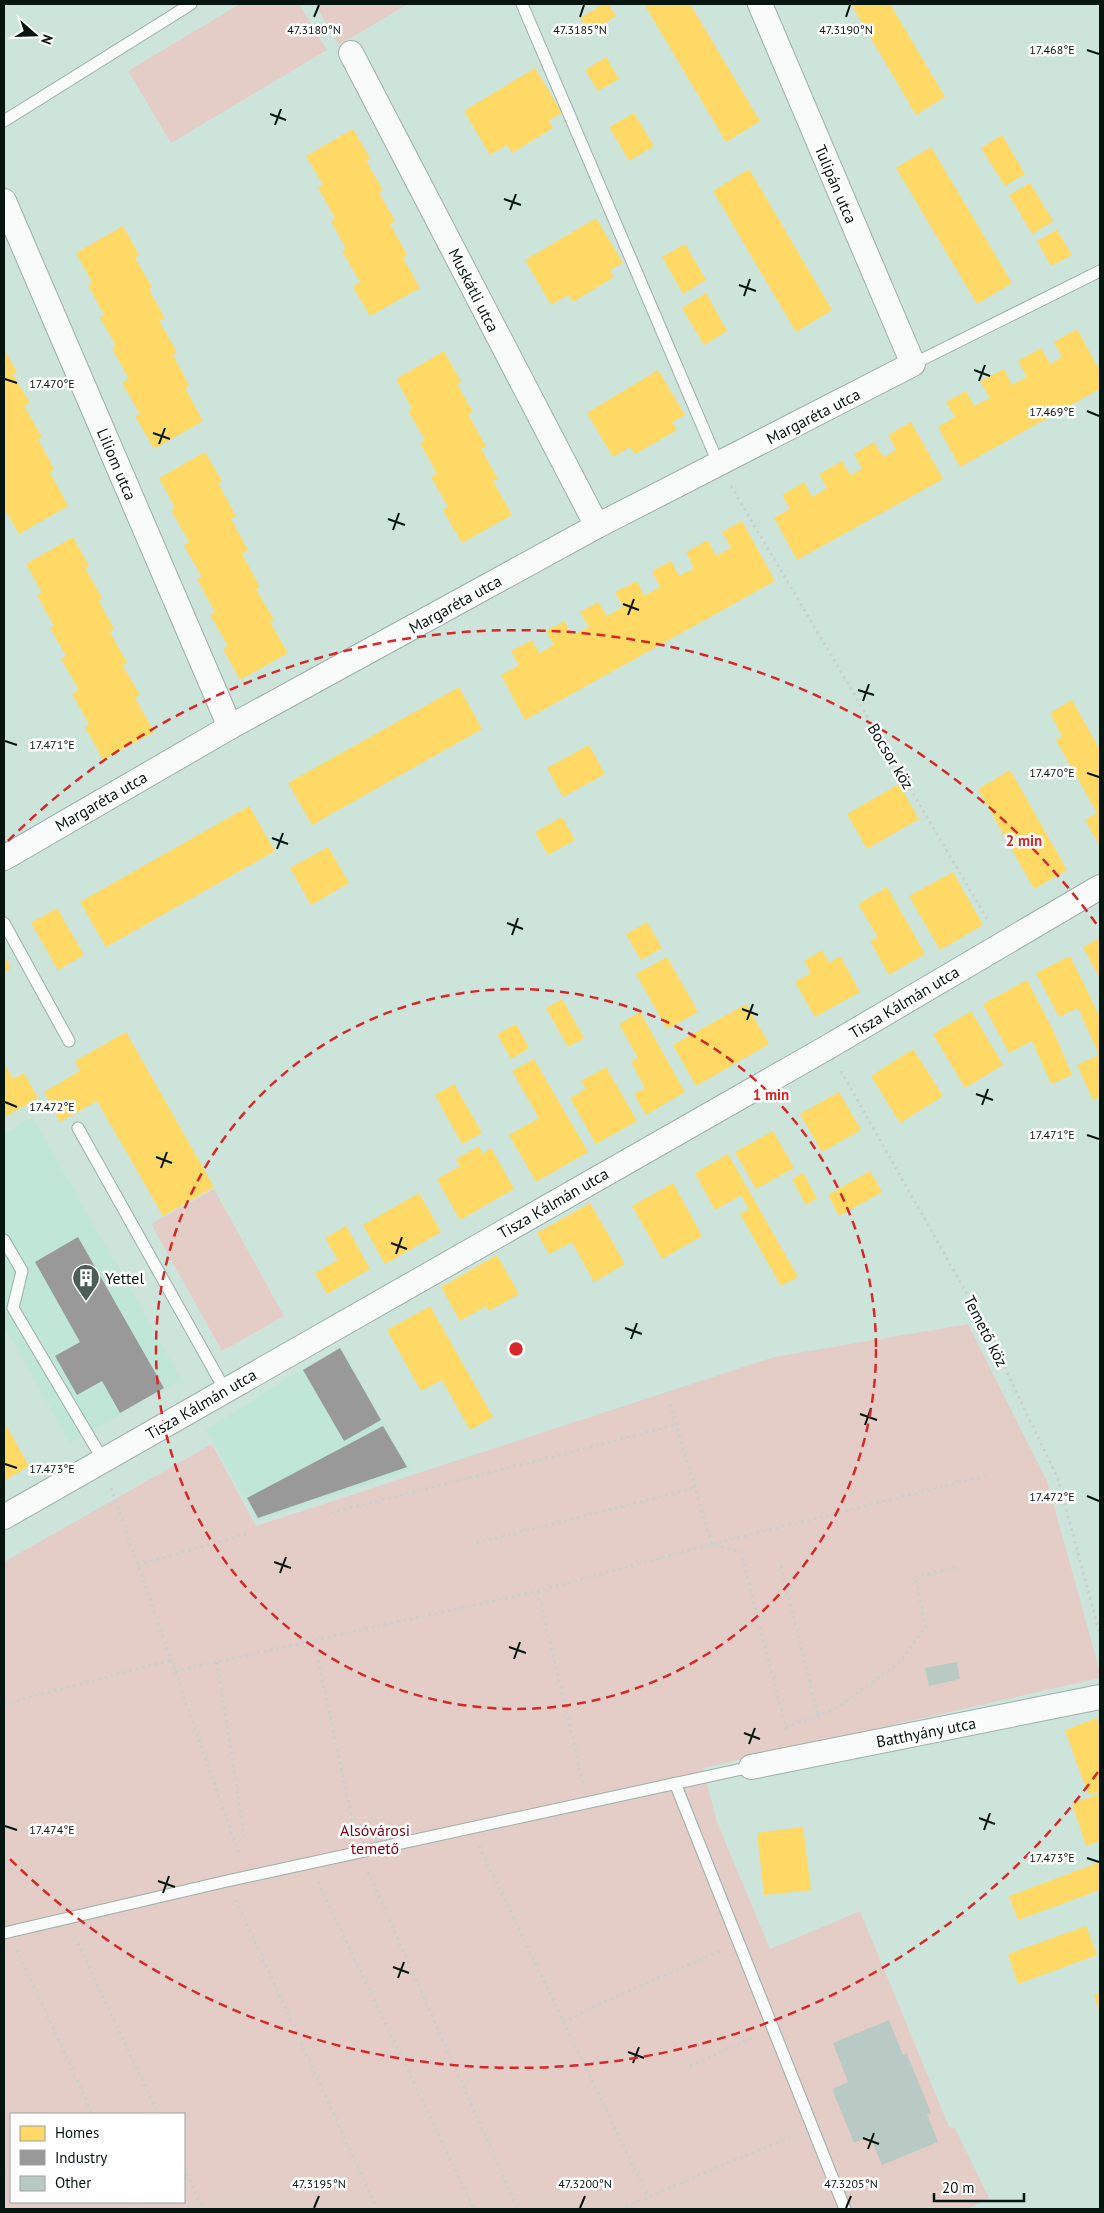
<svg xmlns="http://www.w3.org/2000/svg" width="1104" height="2213" viewBox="0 0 1104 2213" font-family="'PT Sans',sans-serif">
<rect width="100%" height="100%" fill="#cde4db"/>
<g fill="#c0e6d8">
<polygon points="32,1117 181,1379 70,1443 4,1325 4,1134"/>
<polygon points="341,1347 410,1470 257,1521 206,1430 288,1378"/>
</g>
<g fill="#e4cdc7" fill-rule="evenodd">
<polygon points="240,4 299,4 327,50 171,143 128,71"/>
<polygon points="315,4 408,4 339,45"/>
<polygon points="214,1189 284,1316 222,1351 151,1224"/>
<path d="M 968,1324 L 1047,1481 L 1100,1672 L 1100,1678 L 703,1768 L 717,1822 L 770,1949 L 860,1911 L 949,2127 L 955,2128 L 989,2198 L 967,2209 L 4,2209 L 4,1562 L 212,1444 L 256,1526 L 774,1357 ZM 11,2114 L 184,2114 L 184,2202 L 11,2202 Z"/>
</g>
<g fill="#ffd966">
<polygon points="604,4 608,4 616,16 589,33 580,18"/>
<polygon points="644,4 690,4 760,121 726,142"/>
<polygon points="851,4 890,4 945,97 916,115"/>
<polygon points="606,57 619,79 598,91 585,70"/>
<polygon points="535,68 562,113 549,120 553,128 512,153 507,145 490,155 464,111"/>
<polygon points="634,113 654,146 629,161 609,127"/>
<polygon points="353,129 370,158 366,161 383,190 379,193 395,221 390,224 407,255 403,258 420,288 370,316 353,287 360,282 342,251 346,249 331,221 335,218 318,188 323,185 306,156"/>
<polygon points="1002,135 1025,174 1005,186 981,148"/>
<polygon points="931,147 1012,283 977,304 896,168"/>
<polygon points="749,169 832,310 796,332 713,191"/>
<polygon points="1030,183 1053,221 1032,234 1009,195"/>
<polygon points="596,218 623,263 610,270 614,277 573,302 568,295 551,305 525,260"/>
<polygon points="123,226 139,255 135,258 152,287 149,290 165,318 159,321 177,352 173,355 189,385 185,388 203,421 154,449 135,416 140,414 122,383 129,379 112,348 116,346 100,318 104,315 88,285 92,282 76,253"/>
<polygon points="1057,230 1072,255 1051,266 1037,241"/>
<polygon points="685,244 706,280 683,294 662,257"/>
<polygon points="706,293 727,331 704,345 682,308"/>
<polygon points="1077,329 1100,371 1100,389 960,467 938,427 955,417 946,402 966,391 974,406 990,398 980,381 1004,369 1012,385 1027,377 1018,361 1041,348 1050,364 1062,357 1054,342"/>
<polygon points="4,349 17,372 13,375 30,403 24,406 42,437 38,439 54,469 50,472 68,506 19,534 4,508"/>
<polygon points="444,351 461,382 457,384 473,412 468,415 486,446 481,449 498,479 493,481 512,515 462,543 443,510 448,507 431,477 437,474 420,443 425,440 408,411 412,409 396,379"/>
<polygon points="658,370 685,415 672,422 677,430 635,454 630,447 613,457 587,413"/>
<polygon points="911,422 943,479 797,560 774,518 790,509 782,495 804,482 812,497 827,488 819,474 842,461 850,475 862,469 854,454 874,442 883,457 896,450 888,435"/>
<polygon points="205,452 222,481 218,483 236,516 231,519 248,550 242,554 260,587 256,589 274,620 270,622 288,653 240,680 223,649 228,646 210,615 215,612 197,579 202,577 184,546 189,542 171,510 175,508 159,478"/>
<polygon points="742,521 775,581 525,720 501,675 519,665 511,651 532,640 539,653 554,645 546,631 564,621 572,635 589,627 580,612 598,602 607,616 623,607 615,592 637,581 644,596 660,587 652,571 671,561 679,576 694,568 686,552 708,540 716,556 731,548 722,532"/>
<polygon points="73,537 89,566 85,568 102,598 99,601 114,629 110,632 127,663 122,665 140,695 135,698 154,732 103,760 85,727 89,724 72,694 79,690 61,659 66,656 50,628 54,626 37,595 42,593 26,564"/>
<polygon points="459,687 482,729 312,825 288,783"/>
<polygon points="1072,700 1100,750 1100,846 1085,820 1097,813 1056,740 1062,736 1050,713"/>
<polygon points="589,745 605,774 563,797 547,768"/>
<polygon points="1010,770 1067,870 1034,889 978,789"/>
<polygon points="899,784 919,819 867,849 847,814"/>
<polygon points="249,806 275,851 106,947 80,902"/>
<polygon points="562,817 575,840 548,855 535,832"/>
<polygon points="328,847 349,883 311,905 290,868"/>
<polygon points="953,872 983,925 940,950 909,896"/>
<polygon points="887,887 925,954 889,975 870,941 878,937 858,904"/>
<polygon points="57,908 84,955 58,970 31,923"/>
<polygon points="647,922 662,948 641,960 626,934"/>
<polygon points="1100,938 1100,979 1083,947"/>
<polygon points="822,950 829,963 840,956 860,992 815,1017 795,982 811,973 804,961"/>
<polygon points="4,955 11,968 4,972"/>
<polygon points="1070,956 1100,1017 1100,1097 1093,1100 1077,1065 1099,1055 1078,1008 1059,1017 1036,973"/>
<polygon points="667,957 698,1012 667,1029 636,974"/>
<polygon points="1027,980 1053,1030 1072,1075 1051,1084 1032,1041 1009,1053 983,1004"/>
<polygon points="562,999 584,1038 568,1047 546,1008"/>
<polygon points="746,1004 769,1044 696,1086 673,1045"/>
<polygon points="971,1011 1003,1065 965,1088 933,1034"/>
<polygon points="640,1012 685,1092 646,1115 634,1094 645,1088 631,1062 638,1058 619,1024"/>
<polygon points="516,1024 529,1048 511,1059 497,1034"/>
<polygon points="126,1032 214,1187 163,1216 97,1101 60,1122 44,1092 80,1071 75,1061"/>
<polygon points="913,1049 943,1096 900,1123 871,1076"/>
<polygon points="534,1059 588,1152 536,1182 509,1135 539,1118 512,1071"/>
<polygon points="4,1063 13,1079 24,1073 38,1098 5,1117"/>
<polygon points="606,1067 637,1121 596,1144 570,1098 586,1089 581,1081"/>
<polygon points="454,1084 482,1133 462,1144 435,1095"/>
<polygon points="839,1092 861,1130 822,1152 800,1114"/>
<polygon points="773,1131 794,1168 756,1189 735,1152"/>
<polygon points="479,1146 482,1154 491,1148 514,1189 460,1220 437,1179 460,1166 456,1159"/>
<polygon points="728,1154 798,1277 781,1286 740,1214 749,1209 741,1195 715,1210 695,1173"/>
<polygon points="870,1171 882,1192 839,1216 828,1195"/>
<polygon points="803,1173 817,1198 806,1205 792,1179"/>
<polygon points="673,1183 702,1236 662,1259 632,1206"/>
<polygon points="419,1193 441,1232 385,1264 363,1225"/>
<polygon points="590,1203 625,1264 594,1282 572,1242 549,1254 537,1233"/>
<polygon points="346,1226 370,1269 327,1294 315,1273 338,1260 325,1238"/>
<polygon points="497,1255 519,1294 489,1311 486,1306 460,1321 441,1287"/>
<polygon points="430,1306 493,1417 470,1430 442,1380 421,1391 387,1330"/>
<polygon points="4,1422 29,1466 4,1481"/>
<polygon points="1097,1718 1100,1727 1100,1792 1088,1794 1065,1730"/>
<polygon points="1100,1794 1100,1841 1086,1846 1072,1803"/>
<polygon points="803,1827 811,1890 764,1895 757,1833"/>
<polygon points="1100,1862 1100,1890 1018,1920 1009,1896"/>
<polygon points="1086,1926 1097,1955 1018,1984 1008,1954"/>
<polygon points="1100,1992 1100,2014 1094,1995"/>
</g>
<g fill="#999">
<polygon points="78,1237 164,1388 120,1413 102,1381 77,1395 55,1356 80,1342 35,1262"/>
<polygon points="340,1348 381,1420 344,1441 303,1370"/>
<polygon points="383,1426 407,1467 258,1518 247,1498"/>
</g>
<g fill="#b9cac4">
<polygon points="957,1662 960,1679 929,1686 925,1668"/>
<polygon points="889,2020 903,2055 907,2054 931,2113 927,2114 938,2142 882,2165 870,2137 854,2143 832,2089 848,2082 833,2043"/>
</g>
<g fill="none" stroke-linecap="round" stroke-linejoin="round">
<defs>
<g id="service">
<polyline points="522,4 719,465"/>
<polyline points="4,121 191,4"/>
<polyline points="913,364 1100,271"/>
<polyline points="4,923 69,1041"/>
<polyline points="78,1128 225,1390"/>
<polyline points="4,1240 22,1271 13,1308 103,1460"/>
<polyline points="675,1783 845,2209"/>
<polyline points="4,1933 227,1881 751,1767"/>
</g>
<g id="minor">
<polyline points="351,53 597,526"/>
<polyline points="4,201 230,727"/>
<polyline points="4,858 230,727 597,526 913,364 760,4"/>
<polyline points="4,1517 828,1047 1100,887"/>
<polyline points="751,1767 1100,1697"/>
</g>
</defs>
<use href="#service" stroke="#9dafa8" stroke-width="13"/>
<use href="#minor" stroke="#9dafa8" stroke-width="26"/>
<g stroke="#cad0ce" stroke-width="3" stroke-dasharray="2.5 4" stroke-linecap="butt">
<polyline points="731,486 989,922"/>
<polyline points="841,1071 984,1324 1058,1479 1100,1635"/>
<polyline points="670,1404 712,1544 741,1552 787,1732"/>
<polyline points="111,1488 240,1857"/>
<polyline points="331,1513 676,1425"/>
<polyline points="476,1543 695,1488"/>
<polyline points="138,1565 246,1534"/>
<polyline points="781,1566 818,1715"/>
<polyline points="538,1591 583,1783"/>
<polyline points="314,1641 355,1833"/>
<polyline points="217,1662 245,1841"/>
<polyline points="175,1671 538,1591 716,1543 985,1476"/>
<polyline points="4,1704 171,1660"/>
<polyline points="786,1727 835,1709 899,1663 926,1626 915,1577 958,1567"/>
<polyline points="479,1846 648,2197"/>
<polyline points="368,1872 518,2209"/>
<polyline points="318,1882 474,2209"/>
<polyline points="236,1900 377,2209"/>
<polyline points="75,1937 158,2114"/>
<polyline points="17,1950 93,2114"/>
<polyline points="564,2023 586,2010 720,1951"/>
<polyline points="690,2066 754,2037"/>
<polyline points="184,2168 203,2209"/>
<polyline points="4,2171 11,2167"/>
<polyline points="133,2202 137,2209"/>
<polyline points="620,2209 794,2135"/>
</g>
<use href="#service" stroke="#f8fbfa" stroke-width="11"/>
<use href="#minor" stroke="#f8fbfa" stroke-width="24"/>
</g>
<path fill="none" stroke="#061510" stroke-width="2" d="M 314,17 L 319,5M 580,17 L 584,5M 846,17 L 850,5M 1087,50 L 1099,54M 270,114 L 286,120M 275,125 L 281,109M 504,199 L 521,205M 510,210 L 516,194M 739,285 L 756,291M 744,296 L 750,279M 974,370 L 990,376M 5,379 L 17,383M 979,381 L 985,365M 1087,411 L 1099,416M 153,433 L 170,439M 159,444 L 165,428M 388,519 L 405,525M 393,530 L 399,513M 623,604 L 639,610M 628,615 L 634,599M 858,690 L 874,695M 863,701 L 869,684M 5,741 L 17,745M 1087,773 L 1099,777M 272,838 L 288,844M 277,849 L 283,833M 507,923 L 523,929M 512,935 L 518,918M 742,1009 L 758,1015M 747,1020 L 753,1004M 976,1094 L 993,1100M 5,1102 L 17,1107M 982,1105 L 988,1089M 1087,1135 L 1099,1139M 156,1157 L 172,1163M 161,1168 L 167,1152M 391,1243 L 407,1249M 396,1254 L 402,1237M 625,1328 L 642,1334M 631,1339 L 637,1323M 860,1414 L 877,1420M 865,1425 L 871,1408M 5,1464 L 17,1468M 1087,1496 L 1099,1501M 274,1562 L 291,1568M 280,1573 L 286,1557M 509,1647 L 526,1653M 514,1659 L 520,1642M 744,1733 L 760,1739M 749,1744 L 755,1728M 979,1818 L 995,1824M 5,1826 L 17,1830M 984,1830 L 990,1813M 1087,1858 L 1099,1862M 158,1881 L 175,1887M 163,1893 L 169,1876M 393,1967 L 409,1973M 398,1978 L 404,1962M 628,2052 L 644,2058M 633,2063 L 639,2047M 863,2138 L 879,2144M 868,2149 L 874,2133M 314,2208 L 319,2196M 580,2208 L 585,2196M 846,2208 L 851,2196"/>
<g fill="none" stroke="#d62828" stroke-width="2.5" stroke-dasharray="9 6">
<circle cx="516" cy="1349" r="360"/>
<path d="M1098 1772A719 719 0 0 1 8 1857M8 841A719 719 0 0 1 1098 926"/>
</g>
<defs>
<symbol id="building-pin" viewBox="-11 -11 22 30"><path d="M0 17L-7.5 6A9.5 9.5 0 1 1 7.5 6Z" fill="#4c5d57" stroke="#fff"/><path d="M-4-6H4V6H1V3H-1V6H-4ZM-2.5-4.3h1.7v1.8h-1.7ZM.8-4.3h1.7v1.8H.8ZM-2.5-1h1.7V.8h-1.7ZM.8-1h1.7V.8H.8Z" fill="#fff"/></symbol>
</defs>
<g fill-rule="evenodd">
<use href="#building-pin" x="70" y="1262" width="32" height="43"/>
</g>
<g text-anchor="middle" stroke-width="5" stroke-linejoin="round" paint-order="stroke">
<g font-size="16" fill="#061510" stroke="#fff">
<text transform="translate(836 184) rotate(67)" y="6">Tulipán utca</text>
<text transform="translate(474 290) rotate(63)" y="6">Muskátli utca</text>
<text transform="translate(813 416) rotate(-27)" y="6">Margaréta utca</text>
<text transform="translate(117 464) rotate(67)" y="6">Liliom utca</text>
<text transform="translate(455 604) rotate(-29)" y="6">Margaréta utca</text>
<text transform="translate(891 756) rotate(59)" y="6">Bocsor köz</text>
<text transform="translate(101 801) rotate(-30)" y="6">Margaréta utca</text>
<text transform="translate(904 1002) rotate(-31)" y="6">Tisza Kálmán utca</text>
<text transform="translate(553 1203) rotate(-30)" y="6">Tisza Kálmán utca</text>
<text transform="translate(986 1331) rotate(63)" y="6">Temető köz</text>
<text transform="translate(201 1404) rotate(-30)" y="6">Tisza Kálmán utca</text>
<text transform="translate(926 1732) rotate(-11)" y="6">Batthyány utca</text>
</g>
<g font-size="16" fill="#061510" stroke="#fff" text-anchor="start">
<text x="105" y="1284">Yettel</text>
</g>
<g font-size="16" fill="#840016" stroke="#fff">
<text x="375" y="1836">Alsóvárosi<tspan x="375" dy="18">temető</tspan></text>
</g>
</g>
<g font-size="12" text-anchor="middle" fill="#061510" stroke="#fff" stroke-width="5" stroke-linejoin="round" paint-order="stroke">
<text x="314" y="34">47.3180°N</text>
<text x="580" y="34">47.3185°N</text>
<text x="846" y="34">47.3190°N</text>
<text x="1052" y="54">17.468°E</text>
<text x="52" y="388">17.470°E</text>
<text x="1052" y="416">17.469°E</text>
<text x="52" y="749">17.471°E</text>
<text x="1052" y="777">17.470°E</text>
<text x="52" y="1111">17.472°E</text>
<text x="1052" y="1139">17.471°E</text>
<text x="52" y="1473">17.473°E</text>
<text x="1052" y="1501">17.472°E</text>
<text x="52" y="1834">17.474°E</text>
<text x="1052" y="1862">17.473°E</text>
<text x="319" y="2188">47.3195°N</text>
<text x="585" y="2188">47.3200°N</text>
<text x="851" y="2188">47.3205°N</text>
</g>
<circle cx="516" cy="1349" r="8" fill="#d62828" stroke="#fff" stroke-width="2.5"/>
<g font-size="15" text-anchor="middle" font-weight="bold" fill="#d62828" stroke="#fff" stroke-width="5" stroke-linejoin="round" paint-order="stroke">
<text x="1024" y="846">2 min</text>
<text x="771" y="1100">1 min</text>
</g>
<rect width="1104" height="2213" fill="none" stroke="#061510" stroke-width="10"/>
<rect x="10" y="2113" width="175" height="90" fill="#ffffff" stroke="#9ba19f"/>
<rect x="20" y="2126" width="25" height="15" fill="#ffd966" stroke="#9ba19f"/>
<text x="55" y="2138" font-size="15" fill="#061510">Homes</text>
<rect x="20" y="2150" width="25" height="15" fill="#999999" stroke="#9ba19f"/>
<text x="55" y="2163" font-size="15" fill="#061510">Industry</text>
<rect x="20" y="2176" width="25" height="15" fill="#b9cac4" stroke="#9ba19f"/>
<text x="55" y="2188" font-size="15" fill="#061510">Other</text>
<g transform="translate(35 35) rotate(110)" stroke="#ffffff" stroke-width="4" paint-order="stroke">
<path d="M0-4L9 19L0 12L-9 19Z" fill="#061510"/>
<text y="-8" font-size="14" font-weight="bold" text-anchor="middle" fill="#061510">N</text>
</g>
<path d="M934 2193v8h90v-8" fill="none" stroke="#061510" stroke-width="2.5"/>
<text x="942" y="2193" font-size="15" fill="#061510" stroke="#ffffff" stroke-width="4" paint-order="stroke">20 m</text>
</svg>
